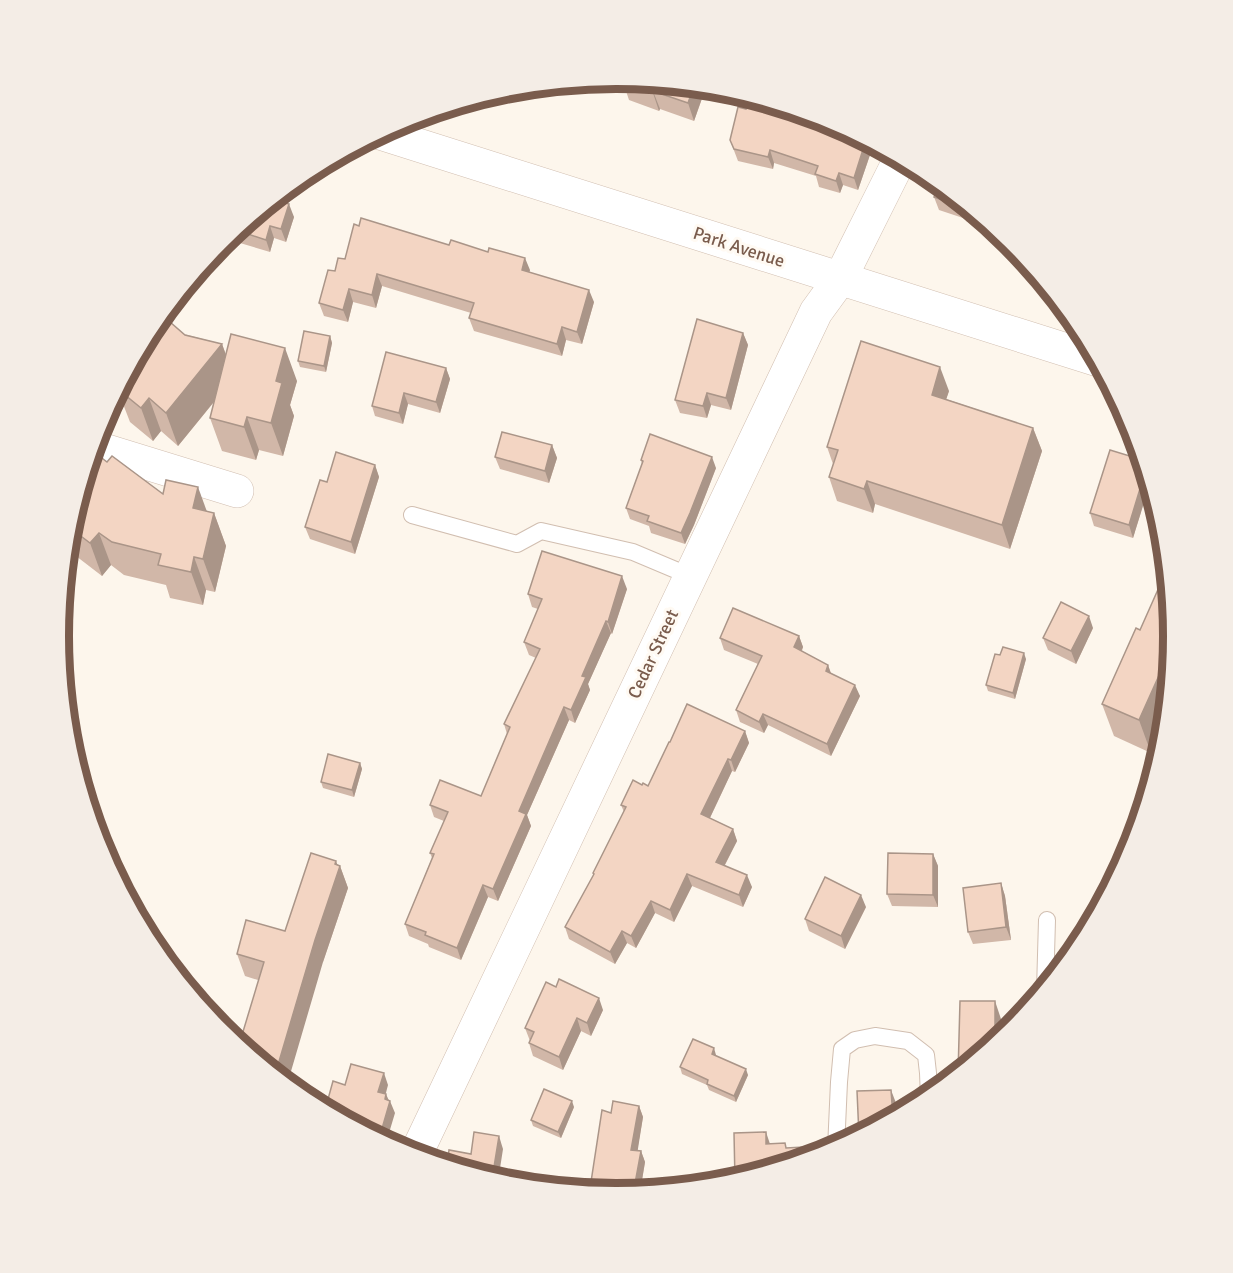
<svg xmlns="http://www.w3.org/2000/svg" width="1233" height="1273" viewBox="0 0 1233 1273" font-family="Signika,sans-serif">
<rect width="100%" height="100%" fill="#fdf6ec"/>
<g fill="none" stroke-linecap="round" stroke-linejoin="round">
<defs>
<g id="lane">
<polyline points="412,515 517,544 541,531 633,552 690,576"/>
<polyline points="1045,990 1047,920"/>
<polyline points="836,1149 839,1082 842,1049 855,1040 875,1036 908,1041 926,1055 928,1073 929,1098"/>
</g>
<g id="street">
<polyline points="380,133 1098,360"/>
<polyline points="94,447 237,491"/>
<polyline points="415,1156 816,312 840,279 900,159"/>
</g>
</defs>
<use href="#lane" stroke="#d1beb0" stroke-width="18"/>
<use href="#street" stroke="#d1beb0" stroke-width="34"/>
<use href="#lane" stroke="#fff" stroke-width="16"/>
<use href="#street" stroke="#fff" stroke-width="33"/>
</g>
<g fill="#d1b7a8">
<polygon points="623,82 706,87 694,121 660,109 659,111 629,100"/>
<polygon points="749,96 793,110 791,115 829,128 831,122 870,142 872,149 858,190 843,185 840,193 819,187 816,176 774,163 773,169 738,161 730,140 746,109"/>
<polygon points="939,183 1000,233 966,221 966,219 939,210 934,197"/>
<polygon points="274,200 294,217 286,242 274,238 270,252 240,243 235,231"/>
<polygon points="345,259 530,270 529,272 594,302 582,344 566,340 562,356 474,331 469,318 471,313 382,286 376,308 353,302 348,322 324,316 319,303 335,271"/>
<polygon points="153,326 222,344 226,355 297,381 290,405 294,416 283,456 259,450 256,460 222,451 210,418 214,402 178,446 161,431 153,441 130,422 118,391"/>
<polygon points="743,333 748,345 731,410 711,405 707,418 680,413 675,400"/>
<polygon points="330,336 332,343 326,372 300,367 298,361"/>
<polygon points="446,368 450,379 440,413 408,404 403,424 375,416 372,406"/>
<polygon points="949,391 946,399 1033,428 1042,451 1010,549 875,504 873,513 837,501 829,477 833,464 827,447"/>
<polygon points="552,445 557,458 549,483 500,469 495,457"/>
<polygon points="641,460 716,468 694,525 685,544 651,533 649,526 630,519 626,508 642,464"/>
<polygon points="1143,460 1150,483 1133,538 1094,526 1090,513"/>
<polygon points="107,462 163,494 206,511 214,513 226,546 215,592 206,590 203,605 170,598 166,585 124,575 111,565 102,576 76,556 72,561 66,556 69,527"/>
<polygon points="375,465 379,477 355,554 310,539 305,527 327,482"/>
<polygon points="627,589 612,634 611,633 588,684 590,690 575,723 569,720 527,815 531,826 498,901 488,897 461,960 429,947 428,944 409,936 405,924 432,858 430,853 444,821 434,817 430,805 481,796 507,734 504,724 536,658 529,655 524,642 538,609 532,607 528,594"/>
<polygon points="1093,628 1076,664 1048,650 1043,638"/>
<polygon points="1140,630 1151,753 1114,736 1102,704"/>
<polygon points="799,636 803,647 802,651 828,665 831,673 860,696 831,756 768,725 764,733 740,722 736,710 758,664 724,650 720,638"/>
<polygon points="1000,655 1026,659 1015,699 988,691 986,685"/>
<polygon points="745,731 749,743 735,772 732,771 710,818 733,829 737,841 725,865 752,887 743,907 692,886 674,922 655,913 636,948 627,943 615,964 569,939 565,927 594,875 593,873 624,812 621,805 642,785 648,786 670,742"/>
<polygon points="360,763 362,769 354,797 323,788 321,782"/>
<polygon points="933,854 938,866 938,907 892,906 887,894"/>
<polygon points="337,865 340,866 348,888 323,962 258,980 245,976 237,954 285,931"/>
<polygon points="1001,883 1005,896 1011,940 973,944 968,932"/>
<polygon points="866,907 845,949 809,931 805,919"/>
<polygon points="603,1010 591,1036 581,1031 563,1070 533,1056 529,1043 530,1041 525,1028"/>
<polygon points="716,1056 748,1075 736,1102 709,1090 707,1085 682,1074 680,1067 716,1055"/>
<polygon points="639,1106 643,1117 637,1151 641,1151 645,1162 640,1192 616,1194 594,1192 591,1182 611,1113"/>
<polygon points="574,1107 561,1138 533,1126 531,1120"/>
</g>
<g fill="#aa9588">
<polygon points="694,86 706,87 694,121 688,103"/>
<polygon points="653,91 660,109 659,111 653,93"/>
<polygon points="786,108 793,110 789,126 785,114"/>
<polygon points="865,140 870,142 872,149 858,190 854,178"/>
<polygon points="770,150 774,163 773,169 768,157"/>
<polygon points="839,173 843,185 840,193 836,181"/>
<polygon points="289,204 294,217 286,242 281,229"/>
<polygon points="270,226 274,238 270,252 266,240"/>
<polygon points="525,258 530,270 526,282 522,270"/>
<polygon points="377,274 382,286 376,308 372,295"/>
<polygon points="349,289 353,302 348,322 343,310"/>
<polygon points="589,290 594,302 582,344 577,332"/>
<polygon points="562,327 566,340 562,356 557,344"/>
<polygon points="743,333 748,345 731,410 726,398"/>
<polygon points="330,336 332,343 326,372 324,366"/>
<polygon points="222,344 234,377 178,446 166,413"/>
<polygon points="285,348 297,381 290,405 294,416 283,456 271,423 276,381"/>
<polygon points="940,367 949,391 940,418 932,395"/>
<polygon points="446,368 450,379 440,413 436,402"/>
<polygon points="404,393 408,404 403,424 399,413"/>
<polygon points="707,393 711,405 707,418 703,406"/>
<polygon points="149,398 161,431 153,441 141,408"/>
<polygon points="247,417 259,450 256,460 244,427"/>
<polygon points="1033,428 1042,451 1010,549 1002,525"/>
<polygon points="552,445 557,458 549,483 545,471"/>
<polygon points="712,457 716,468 694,525 685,544 681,533"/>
<polygon points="375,465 379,477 355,554 351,542"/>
<polygon points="1146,469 1150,483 1133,538 1129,525"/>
<polygon points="867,481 875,504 873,513 864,489"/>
<polygon points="198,487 210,520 193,508"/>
<polygon points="214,513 226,546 215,592 203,559"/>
<polygon points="99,533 111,565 102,576 90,543"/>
<polygon points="68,536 76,556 72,561 67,547"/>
<polygon points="194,557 206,590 203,605 191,572"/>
<polygon points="622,576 627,589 612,634 608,622"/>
<polygon points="1089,616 1093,628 1076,664 1071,651"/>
<polygon points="606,621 611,633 588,684 590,690 575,723 571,710 582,676"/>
<polygon points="799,636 803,647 798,658 794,647"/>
<polygon points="1174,642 1166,718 1151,753 1139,720"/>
<polygon points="1024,653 1026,659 1015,699 1013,693"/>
<polygon points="828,665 832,677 826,671"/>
<polygon points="855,685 860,696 831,756 827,744"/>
<polygon points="564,707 569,720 527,815 531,826 498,901 493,889 519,811"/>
<polygon points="763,714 768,725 764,733 759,722"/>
<polygon points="745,731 749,743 735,772 731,760"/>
<polygon points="728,759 732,771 706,826 701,814"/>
<polygon points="360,763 362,769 354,797 352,790"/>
<polygon points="733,829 737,841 720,874 716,862"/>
<polygon points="933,854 938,866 938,907 933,895"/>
<polygon points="336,861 339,869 340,866 348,888 323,962 287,1085 275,1075"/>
<polygon points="687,874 692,886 674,922 670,910"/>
<polygon points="747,875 752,887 743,907 739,895"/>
<polygon points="1001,883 1005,896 1011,940 1006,927"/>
<polygon points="483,885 488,897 461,960 457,948"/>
<polygon points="861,895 866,907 845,949 841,936"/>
<polygon points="651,901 655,913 636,948 631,936"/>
<polygon points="622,931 627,943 615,964 610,952"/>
<polygon points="599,998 603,1010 591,1036 587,1023"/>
<polygon points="995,1001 1001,1019 1001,1039 995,1044"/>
<polygon points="577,1018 581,1031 563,1070 559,1057"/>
<polygon points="714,1048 716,1055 714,1060 712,1054"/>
<polygon points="746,1069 748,1075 736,1102 734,1096"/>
<polygon points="384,1073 388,1085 383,1104 378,1092"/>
<polygon points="891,1090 896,1103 896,1117 892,1104"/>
<polygon points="386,1094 390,1103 390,1101 395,1113 386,1143 379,1139"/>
<polygon points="572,1101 574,1107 561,1138 558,1132"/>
<polygon points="639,1106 643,1117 636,1161 631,1150"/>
<polygon points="766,1132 770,1144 766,1144"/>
<polygon points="499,1136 503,1149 498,1181 492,1179"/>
<polygon points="803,1147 808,1159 804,1160"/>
<polygon points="641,1151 645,1162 640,1192 636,1193 634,1189"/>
</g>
<g fill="#f3d5c3" stroke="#aa9588" stroke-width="1.5">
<polygon points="624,79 694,86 688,103 653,91 653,93 623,82"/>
<polygon points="749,96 786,108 785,114 808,120 829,128 831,122 866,140 854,178 839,173 836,181 815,174 818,166 770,150 768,157 734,149 730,140 738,107 746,109"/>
<polygon points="939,183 977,214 962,208 962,207 934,197"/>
<polygon points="274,200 289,204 281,229 270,226 266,240 236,230"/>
<polygon points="361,218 449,245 451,240 488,252 489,248 525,258 522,270 589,290 577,332 562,327 557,344 469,318 474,303 377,274 372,295 349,289 343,310 319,303 328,270 335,271 338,258 345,259 354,224 359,226"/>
<polygon points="162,315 185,335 222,344 166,413 149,398 141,408 119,390 122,384 131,373 129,371 153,326"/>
<polygon points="697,319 743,333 726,398 707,393 703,406 675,400"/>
<polygon points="304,331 330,336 324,366 298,361"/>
<polygon points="231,334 285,348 276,381 282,383 271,423 247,417 244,427 210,418"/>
<polygon points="861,341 940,367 932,395 1033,428 1002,525 867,481 864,489 829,477 838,450 827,447"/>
<polygon points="386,352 446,368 436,402 404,393 399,413 372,406"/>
<polygon points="502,432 552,445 545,471 495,457"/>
<polygon points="650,434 712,457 690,513 681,533 647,521 649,516 626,508 643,461 641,460"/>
<polygon points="1110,450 1143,460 1146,469 1129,525 1090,513"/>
<polygon points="93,451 107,462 112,456 163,494 166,480 198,487 193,508 214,513 203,559 194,557 191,572 158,565 161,554 112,542 99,533 90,543 69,527 92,453"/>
<polygon points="336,452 375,465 351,542 305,527 320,480 327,482"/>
<polygon points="542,551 622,576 608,622 606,621 582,676 586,677 571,710 564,707 519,811 526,814 493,889 483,885 457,948 425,935 426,932 405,924 434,854 430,853 448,812 430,805 440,780 481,796 510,727 504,724 540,649 524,642 542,599 528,594"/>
<polygon points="1168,567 1174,636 1174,642 1139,720 1102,704 1136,628 1140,630"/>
<polygon points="1061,602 1089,616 1071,651 1043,638"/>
<polygon points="733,608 799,636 794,647 828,665 826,671 855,685 827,744 763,714 759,722 736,710 762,656 720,638"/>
<polygon points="1003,647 1024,653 1013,693 986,685 995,654 1000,655"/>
<polygon points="687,704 745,731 731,760 728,759 701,814 733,829 716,862 747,875 739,895 687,874 670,910 651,901 631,936 622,931 610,952 565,927 594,874 593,873 626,807 621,805 633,780 642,785 643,783 648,786 669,742 670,742"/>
<polygon points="328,754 360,763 352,790 321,782"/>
<polygon points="311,853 336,861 335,864 340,866 315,940 275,1075 239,1045 264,962 237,954 246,920 285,931"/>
<polygon points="888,853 933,854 933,895 887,894"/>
<polygon points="825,877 861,895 841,936 805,919"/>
<polygon points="1001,883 1006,927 968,932 963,888"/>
<polygon points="559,979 599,998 587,1023 577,1018 559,1057 529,1043 534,1032 525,1028 546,982 556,987"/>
<polygon points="960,1001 995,1001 995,1044 950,1081 950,1074 958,1074"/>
<polygon points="693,1039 714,1048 712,1054 746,1069 734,1096 707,1084 708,1080 680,1067"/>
<polygon points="351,1064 384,1073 378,1092 386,1094 385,1099 390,1101 379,1139 325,1110 333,1081 345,1085"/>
<polygon points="544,1089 572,1101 558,1132 531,1120"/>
<polygon points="891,1090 892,1104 912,1104 912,1108 859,1136 857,1091"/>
<polygon points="613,1101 639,1106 631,1150 641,1151 634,1189 591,1182 602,1110 611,1113"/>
<polygon points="474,1132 499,1136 492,1179 447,1165 449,1150 471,1154"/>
<polygon points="766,1132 766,1144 785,1143 786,1148 803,1147 804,1160 735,1181 734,1133"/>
</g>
<g text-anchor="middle" stroke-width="6" stroke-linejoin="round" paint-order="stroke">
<g font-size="18" fill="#7a5c4d" stroke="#fffaf3">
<text transform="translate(739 247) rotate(18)" y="6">Park Avenue</text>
<text transform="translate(653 654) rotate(-65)" y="6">Cedar Street</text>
</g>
</g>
<path d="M0 0H1233V1273H0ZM69 636a547 547 0 1 1 1094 0a547 547 0 1 1-1094 0Z" fill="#f4ede6" fill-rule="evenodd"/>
<path fill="none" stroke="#7a5c4d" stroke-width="8" d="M69 636a547 547 0 1 1 1094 0a547 547 0 1 1-1094 0Z"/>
</svg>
